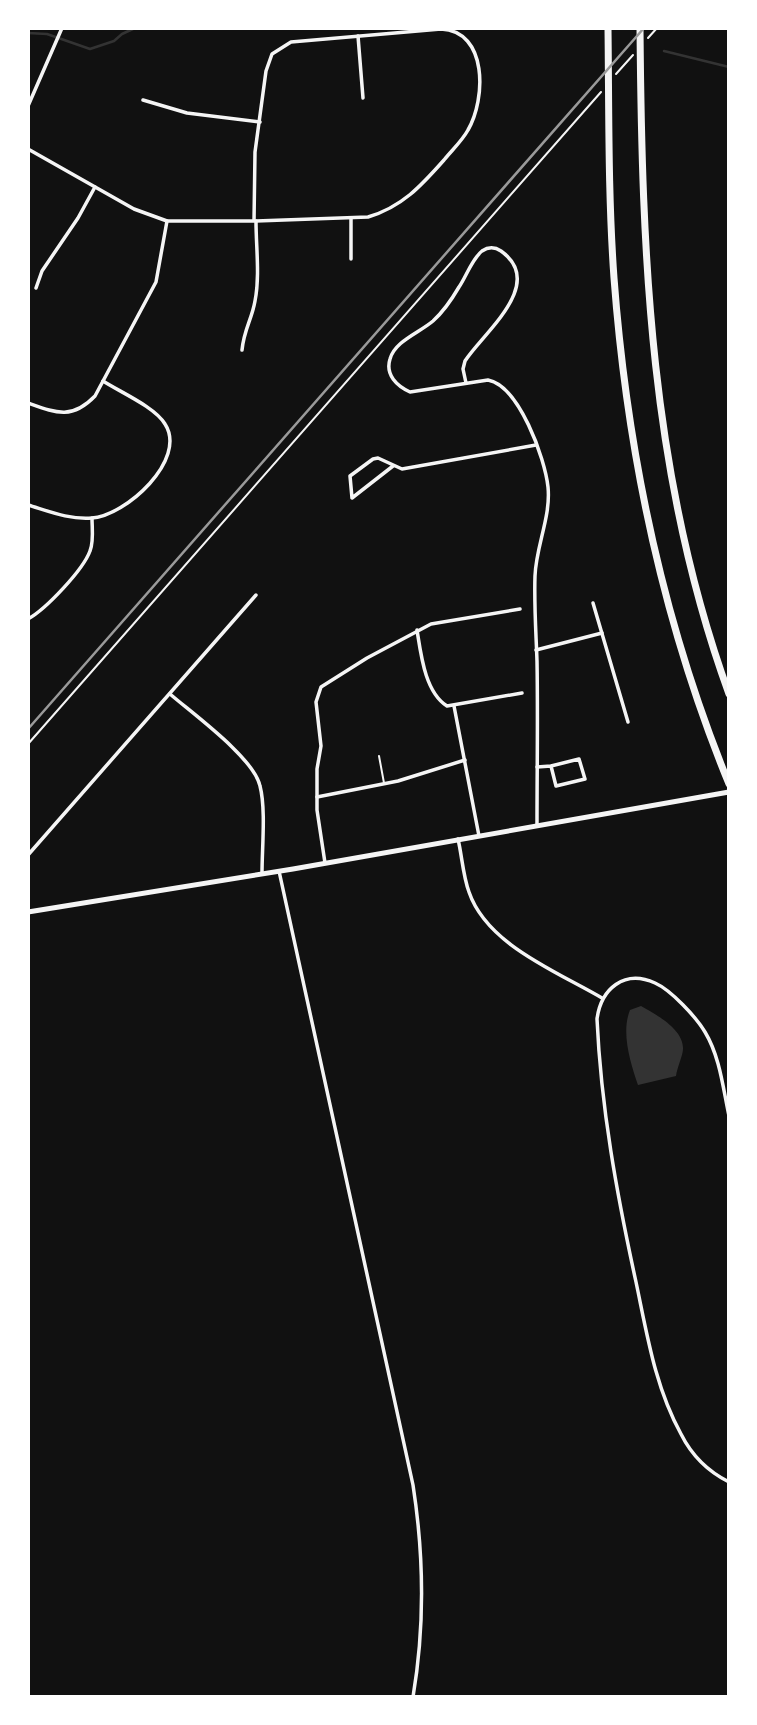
<svg xmlns="http://www.w3.org/2000/svg" width="757" height="1725" viewBox="0 0 757 1725" font-family="'Public Sans',sans-serif">
<rect width="100%" height="100%" fill="#111"/>
<path fill="#333" d="M 641,1006 C 655,1014 684,1029 683,1049 C 683,1055 677,1068 676,1076 L 638,1085 C 630,1062 621,1032 630,1010 Z"/>
<g fill="none" stroke-linecap="round" stroke-linejoin="round">
<g stroke="#333" stroke-width="2.5">
<polyline points="28,33 47,34 90,49 114,41 122,34 135,28"/>
<polyline points="664,51 729,67"/>
</g>
<g stroke="#f5f5f5" stroke-width="2">
<polyline points="648,38 657,28"/>
<polyline points="616,74 633,55"/>
<polyline points="28,744 601,92"/>
</g>
<polyline stroke="#f5f5f5" stroke-width="2" points="379,756 384,783"/>
<g stroke="#f5f5f5" stroke-width="3.5">
<polyline points="358,36 363,98"/>
<polyline points="143,100 187,113 260,122"/>
<polyline points="28,106 62,28"/>
<path d="M 28,149 L 134,209 L 167,221 L 256,221 L 368,217 C 402,207 421,186 444,160 C 452,150 462,141 468,130 C 486,99 488,31 441,29 L 291,42 L 272,54 L 266,71 L 255,152 L 254,221"/>
<polyline points="351,219 351,259"/>
<polyline points="36,288 42,271 78,218 95,187"/>
<path d="M 242,350 C 244,329 252,319 255,301 C 260,276 256,247 256,221"/>
<path d="M 466,383 L 463,369 L 465,361 C 483,333 547,284 501,251 C 495,247 488,247 482,251 C 472,259 466,277 459,287 C 452,299 443,312 433,321 C 419,333 395,341 390,359 C 385,375 397,386 410,392 L 488,380 C 519,386 545,458 548,487 C 551,517 536,546 535,576 C 534,604 536,632 537,661 C 538,715 537,770 537,825"/>
<path d="M 28,403 C 56,413 72,420 95,396 L 156,282 L 167,221"/>
<polyline points="393,466 352,498 350,476 373,459 378,458 402,469 536,445"/>
<path d="M 28,505 C 48,511 70,520 92,518 C 125,516 188,460 165,424 C 155,407 120,392 103,381"/>
<polyline points="593,603 628,722"/>
<path d="M 28,619 C 46,609 83,570 90,551 C 94,541 92,529 92,518"/>
<path d="M 417,630 C 421,655 425,692 447,706 L 522,693"/>
<polyline points="536,650 602,633"/>
<path d="M 170,694 C 193,714 254,758 260,786 C 266,809 262,848 262,873"/>
<polyline points="454,706 479,836"/>
<polyline points="537,767 551,766 579,759 585,779 556,786 551,766"/>
<polyline points="317,797 398,781 465,760"/>
<path d="M 458,839 C 462,856 463,876 469,892 C 487,945 558,972 602,998"/>
<polyline points="28,855 256,595"/>
<polyline points="325,863 317,810 317,769 321,746 316,702 321,687 367,658 431,624 520,609"/>
<path d="M 279,871 L 413,1485 C 424,1556 425,1626 413,1697"/>
<path d="M 729,1116 C 723,1088 720,1057 705,1032 C 696,1017 671,990 655,983 C 624,969 601,989 597,1019 C 601,1108 617,1195 636,1282 C 647,1334 655,1387 681,1434 C 692,1456 707,1471 729,1482"/>
</g>
<polyline stroke="#f5f5f5" stroke-width="5" points="28,912 293,869 729,792"/>
<g stroke="#f5f5f5" stroke-width="7">
<path d="M 608,28 C 609,111 608,195 614,278 C 627,451 663,623 729,784"/>
<path d="M 640,28 C 642,256 650,477 729,694"/>
</g>
<polyline stroke="#9a9a9a" stroke-width="2.5" points="28,729 644,28"/>
</g>
<rect width="757" height="1725" fill="none" stroke="#ffffff" stroke-width="60"/>
</svg>
